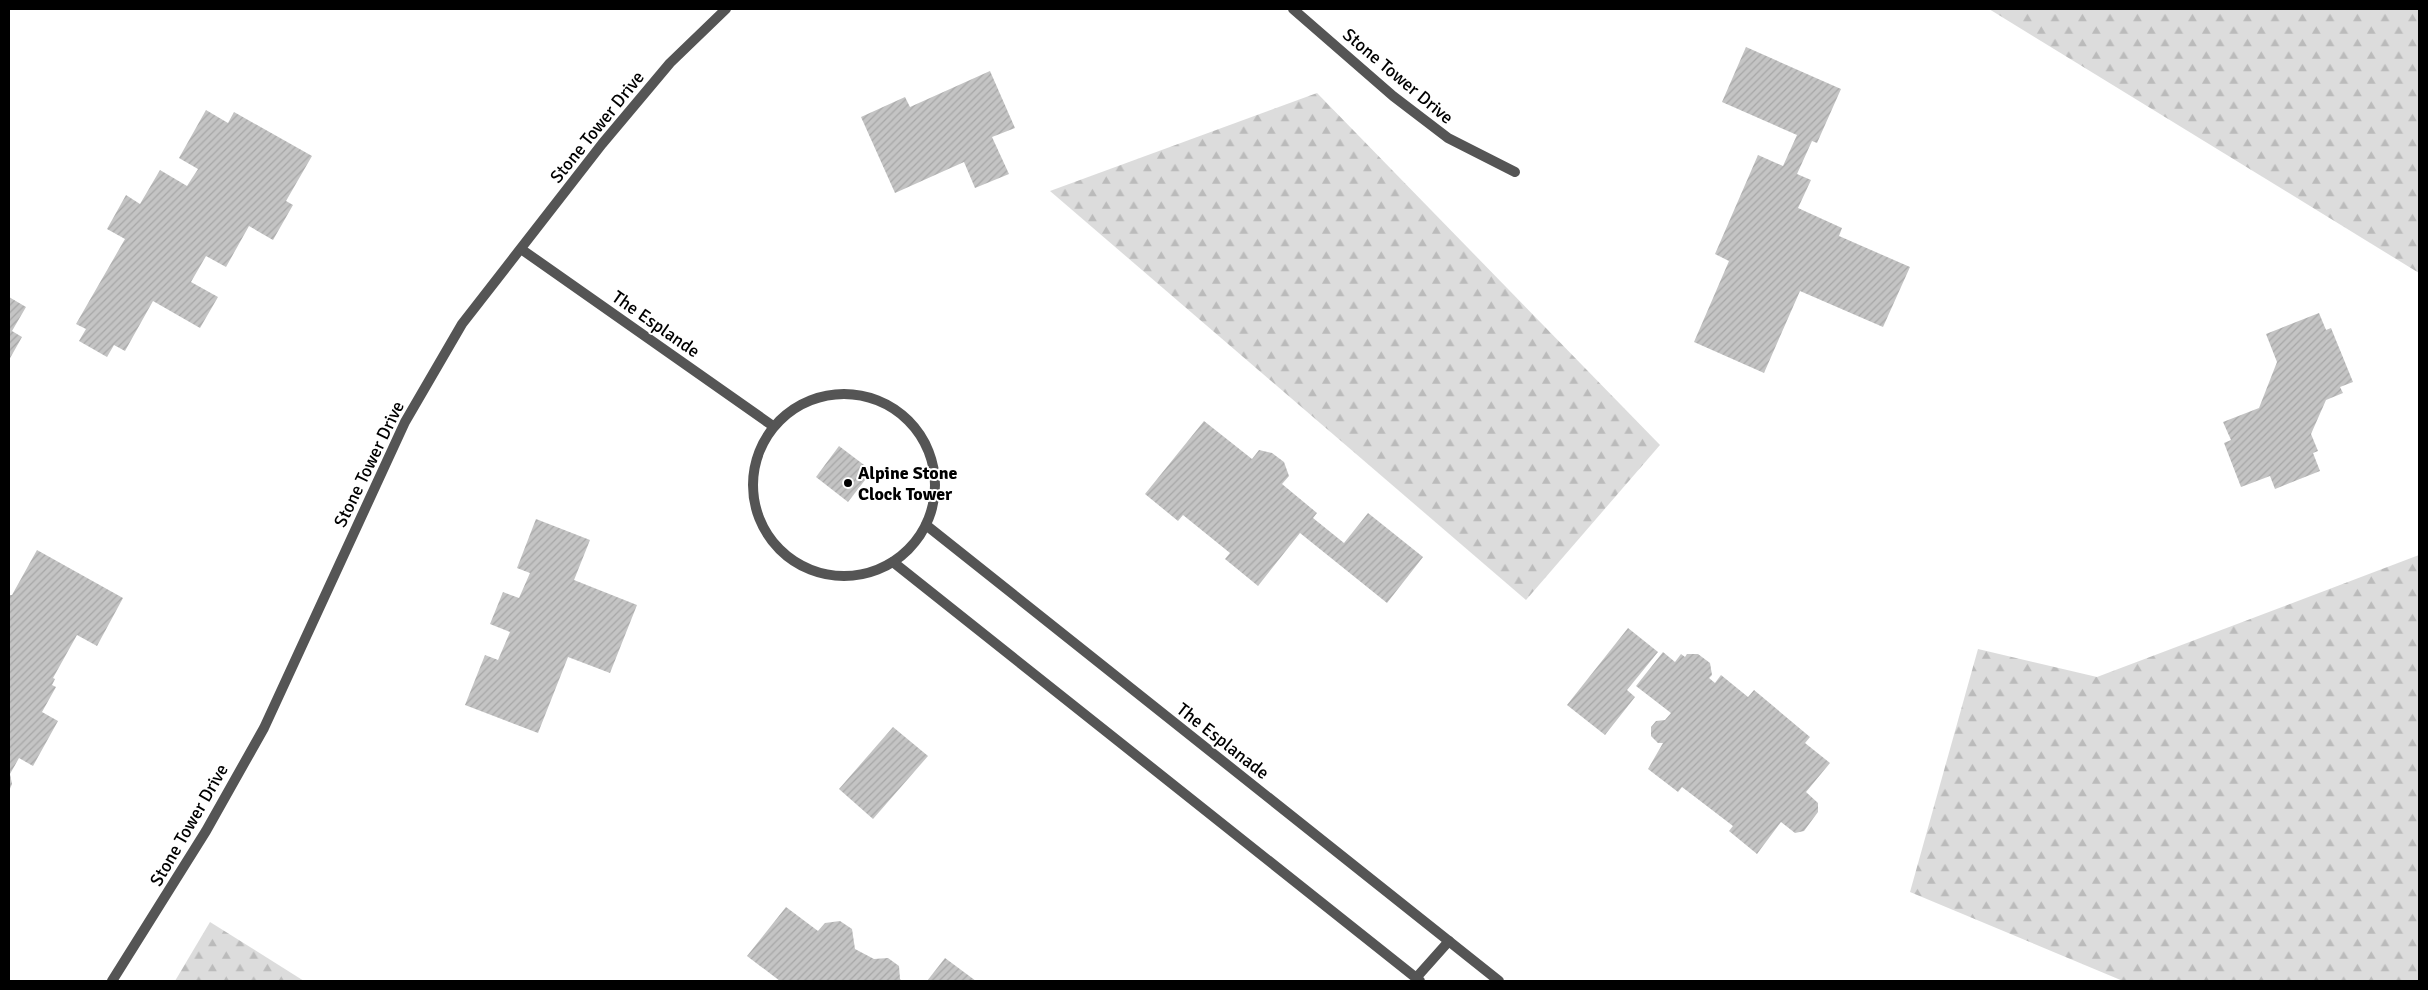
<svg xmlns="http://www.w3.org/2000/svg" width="2428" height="990" viewBox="0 0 2428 990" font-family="Signika,sans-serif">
<defs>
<pattern id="forest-firs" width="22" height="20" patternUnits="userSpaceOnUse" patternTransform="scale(1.25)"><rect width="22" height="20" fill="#dcdcdc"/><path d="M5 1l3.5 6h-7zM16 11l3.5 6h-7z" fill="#bbb"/></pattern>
<pattern id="building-hatch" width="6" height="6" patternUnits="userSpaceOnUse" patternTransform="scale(1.25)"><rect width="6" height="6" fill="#c4c4c4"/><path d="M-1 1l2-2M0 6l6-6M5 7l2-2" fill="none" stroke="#a7a7a7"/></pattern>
</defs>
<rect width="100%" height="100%" fill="#fff"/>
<g fill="url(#forest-firs)">
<polygon points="1989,9 2419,9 2419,273"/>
<polygon points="1317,93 1660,445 1526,600 1050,191"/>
<polygon points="2419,555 2419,981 2123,981 1910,892 1978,649 2097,677"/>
<polygon points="210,922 304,981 175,981"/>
</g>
<g fill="url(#building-hatch)">
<polygon points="1746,47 1841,89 1817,143 1812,141 1797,174 1811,180 1798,208 1842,228 1839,236 1910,267 1883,327 1800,291 1764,373 1694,342 1729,261 1715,254 1758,155 1783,166 1797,135 1722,102"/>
<polygon points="990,71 1015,128 992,137 1009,174 975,188 964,162 895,193 861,117 905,97 910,107"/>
<polygon points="206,110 228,123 234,112 312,156 286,201 293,205 273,240 249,226 226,267 206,256 191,282 218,297 200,328 153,301 125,351 114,345 107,357 79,341 86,329 76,324 125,239 107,229 126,195 140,204 160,170 187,186 198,169 179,158"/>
<polygon points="9,297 26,307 12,331 22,337 9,360"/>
<polygon points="2319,313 2326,330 2331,328 2353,382 2340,387 2343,393 2326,400 2311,434 2318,451 2313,453 2320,471 2275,489 2270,476 2241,487 2224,443 2231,440 2223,422 2259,408 2277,362 2266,334"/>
<polygon points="1204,421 1252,459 1259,450 1272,453 1284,462 1289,476 1282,484 1317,513 1313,518 1344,543 1368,513 1423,557 1387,603 1300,533 1258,586 1225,559 1230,553 1183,515 1178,521 1145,494"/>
<polygon points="839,446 872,471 848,502 816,477"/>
<polygon points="536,519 590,540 574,580 637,605 610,673 568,657 538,733 465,705 485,655 498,660 510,632 490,624 503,592 519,598 530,573 517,568"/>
<polygon points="37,550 123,598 97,646 77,635 53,678 55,679 52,685 56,687 42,712 58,721 33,766 19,758 10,774 12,784 9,791 9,595 12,595"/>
<polygon points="1628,628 1658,652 1627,690 1635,697 1605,735 1567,705"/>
<polygon points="1663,652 1675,662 1681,654 1685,657 1687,654 1698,654 1710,663 1712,675 1709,678 1715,683 1721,675 1748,697 1754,690 1810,737 1805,743 1830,763 1806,792 1818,803 1818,812 1804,831 1795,833 1781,822 1757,854 1729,831 1733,826 1682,787 1678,792 1648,769 1663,743 1658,743 1651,736 1651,727 1656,721 1665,720 1671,713 1636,686"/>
<polygon points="893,727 928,756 873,819 839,789"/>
<polygon points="786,907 818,931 825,923 840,921 852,929 855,949 874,959 888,958 899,966 900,979 902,981 780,981 747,956"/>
<polygon points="945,958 976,981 927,981"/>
</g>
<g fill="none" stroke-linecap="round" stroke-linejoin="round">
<polyline stroke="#555" stroke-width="10" points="1416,978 1449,941"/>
<g stroke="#555" stroke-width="10">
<polyline points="1293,9 1393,96 1448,138 1515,172"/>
<polyline points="521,249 773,426"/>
<circle cx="844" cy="485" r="91"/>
<polyline points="926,525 1499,981"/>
<polyline points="893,562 1420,981"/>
<polyline points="112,981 206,831 264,728 405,422 462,324 602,144 670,63 726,9"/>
</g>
</g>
<circle fill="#000" stroke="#fff" stroke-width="2" cx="848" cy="483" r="5"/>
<g text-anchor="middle" stroke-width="4" stroke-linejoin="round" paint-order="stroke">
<g font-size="18" fill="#000" stroke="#fff">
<text transform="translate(1398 76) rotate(40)" y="6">Stone Tower Drive</text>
<text transform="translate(597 127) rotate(-51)" y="6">Stone Tower Drive</text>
<text transform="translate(656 324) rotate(35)" y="6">The Esplande</text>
<text transform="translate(369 464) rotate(-64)" y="6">Stone Tower Drive</text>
<text transform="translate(1223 741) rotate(38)" y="6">The Esplanade</text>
<text transform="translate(189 825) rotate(-60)" y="6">Stone Tower Drive</text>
</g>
<g font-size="18" font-weight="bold" fill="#000" stroke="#fff" text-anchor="start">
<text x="858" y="479">Alpine Stone<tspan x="858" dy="21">Clock Tower</tspan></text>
</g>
</g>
<rect width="2428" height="990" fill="none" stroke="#000000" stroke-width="20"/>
</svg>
